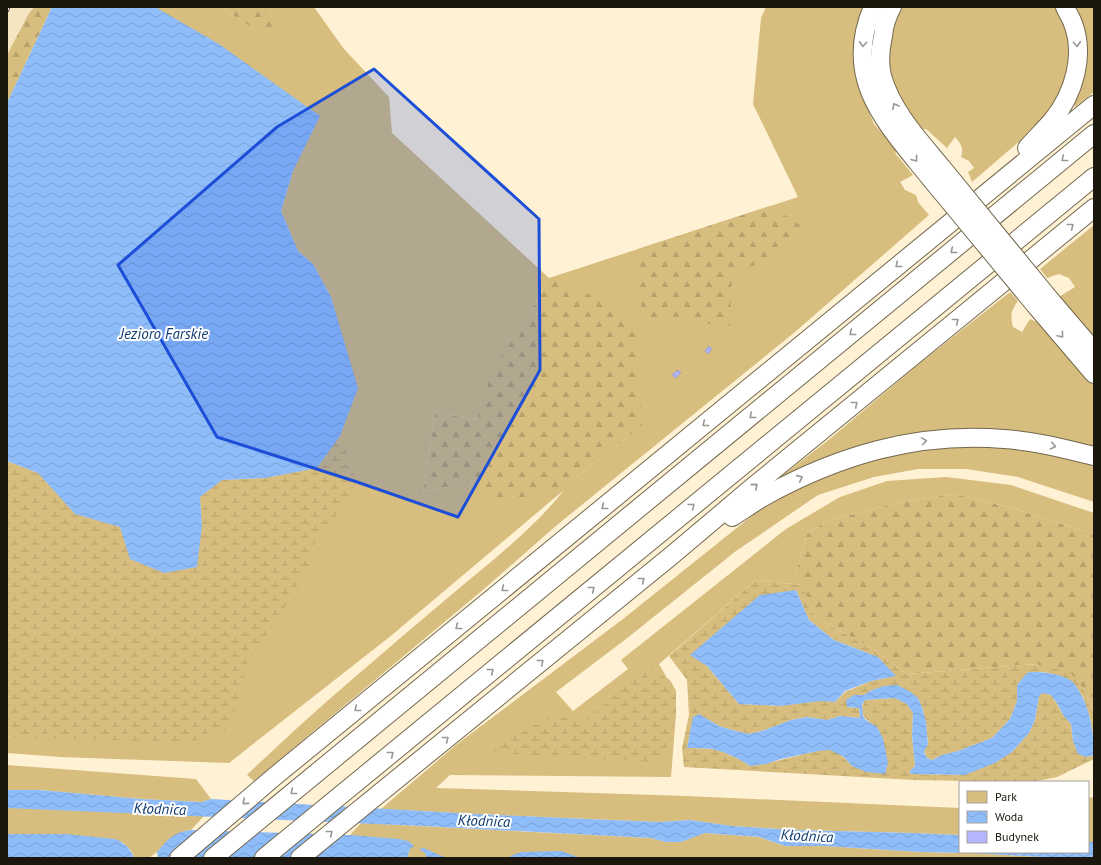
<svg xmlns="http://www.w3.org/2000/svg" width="1101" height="865" viewBox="0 0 1101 865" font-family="'PT Sans',sans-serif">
<defs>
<pattern id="forest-firs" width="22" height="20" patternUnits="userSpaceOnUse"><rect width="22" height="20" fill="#d7bd7e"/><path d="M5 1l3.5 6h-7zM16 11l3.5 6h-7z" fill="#b8a26c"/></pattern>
<pattern id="wetland-marsh" width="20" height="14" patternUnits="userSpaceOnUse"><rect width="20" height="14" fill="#d7bd7e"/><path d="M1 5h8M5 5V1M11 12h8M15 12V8" fill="none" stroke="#b8a26c"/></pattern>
<pattern id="water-waves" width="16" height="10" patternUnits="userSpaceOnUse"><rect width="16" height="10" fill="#8fbdfa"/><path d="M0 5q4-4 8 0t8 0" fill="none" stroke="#7ba2d5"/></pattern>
<pattern id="building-back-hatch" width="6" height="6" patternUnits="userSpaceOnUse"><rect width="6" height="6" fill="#b4b6fd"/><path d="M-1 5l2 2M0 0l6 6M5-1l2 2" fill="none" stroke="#9a9cd8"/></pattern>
</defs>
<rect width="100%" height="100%" fill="#fef1d4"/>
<polygon fill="#f5e6c1" points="7,7 33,7 7,55"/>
<g fill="#d7bd7e" fill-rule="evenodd">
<path d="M 155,7 L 221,7 L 275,43 L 270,7 L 314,7 L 344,49 L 389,97 L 392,133 L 549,278 L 798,197 L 753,104 L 761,18 L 766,7 L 866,7 L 860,19 L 854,52 L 859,89 L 874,124 L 898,151 L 895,153 L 913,175 L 900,182 L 905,190 L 916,195 L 918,202 L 929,215 L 795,332 L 557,525 L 484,589 L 254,781 L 247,775 C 310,714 377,658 444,601 C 485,566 531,532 564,490 L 392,635 L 229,763 L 60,757 L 7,753 L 7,461 L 120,527 L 197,567 L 202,526 L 200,497 L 222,480 L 266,478 L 317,468 L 341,334 L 331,297 L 313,264 L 298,251 L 281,211 L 293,171 ZM 549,278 L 642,426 L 568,484 L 479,481 L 423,492 L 435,412 L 477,420 L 524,324 Z"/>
<path d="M 902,7 L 1057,7 L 1065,22 L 1069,46 L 1069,71 L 1063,91 L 1049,112 L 1028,134 L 972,182 L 968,172 L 974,168 L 969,161 L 961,157 C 964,149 961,143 955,137 L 947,148 L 926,129 L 919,129 L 900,103 L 893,81 L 889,63 L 889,36 L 896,17 Z"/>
<polygon points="1074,7 1094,7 1094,92 1075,107 1074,103 1083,80 1086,58"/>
<polygon points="1094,225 1094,341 1057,298 1075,287 1069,278 1059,274 1047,278 1040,269"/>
<path d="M 1010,292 L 1018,301 C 1011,311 1010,315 1013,327 L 1022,332 L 1030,319 L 1041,324 L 1086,378 L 1094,385 L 1094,447 L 1052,437 L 985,431 L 778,479 L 831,438 L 920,363 Z"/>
<polygon points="956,445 1007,447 1060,454 1094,464 1094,502 1018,477 966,469 918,469 874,477 818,495 736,551 626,639 556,692 573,711 628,669 621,660 786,529 840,497 887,481 946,477 1011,485 1094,513 1094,534 1012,508 954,494 901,502 827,521 807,534 796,572 802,585 756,580 659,664 675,692 676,714 671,777 450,775 436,788 686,796 960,808 960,835 913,833 796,830 732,826 690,820 659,822 476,814 381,809 456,745 623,619 758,511 821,476 901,452"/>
<polygon points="7,765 196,779 211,799 202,802 141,799 40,790 7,790"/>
<polygon points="1094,797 1094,842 1088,842 1088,798"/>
<path d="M 7,808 L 28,808 L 204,816 L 191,830 L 184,831 L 161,848 L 157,852 L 149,858 L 134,858 C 133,851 127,846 122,842 L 22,834 L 7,834 Z"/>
<polygon points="361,823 650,838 666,842 681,842 704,833 759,837 785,846 823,846 920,852 969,853 1060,858 407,858 410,849 350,835"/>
</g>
<g fill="url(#forest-firs)">
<polygon points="34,7 52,7 7,103 7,55 28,15"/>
<polygon points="221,7 270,7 276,44"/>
<polygon points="770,206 802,226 782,256 732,273 730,326 642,317 638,249"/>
<polygon points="549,278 610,303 636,333 642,426 568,484 499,506 479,481 423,492 435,412 477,420 493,368 524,324"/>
<polygon points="954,494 1012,508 1094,534 1094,712 1084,689 1036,664 907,674 873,649 815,617 796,572 807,534 827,521 901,502"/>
</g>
<g fill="url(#wetland-marsh)" fill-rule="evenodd">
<polygon points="340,436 357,481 341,512 317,533 310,564 278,619 247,662 240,699 225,731 189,742 7,737 7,461 38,473 75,514 120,527 130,559 202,526 200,497 222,480 266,478 316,468"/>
<path d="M 756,580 L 802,585 L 815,617 L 873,649 L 907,674 L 1036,664 L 1071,673 L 1084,689 L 1094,712 L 1094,739 L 1090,718 L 1083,697 L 1072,681 L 1045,672 L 1031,672 L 1027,673 L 1017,685 L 1017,701 L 1010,719 L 992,738 L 958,751 L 942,755 L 932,760 L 927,758 L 924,751 L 928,744 L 926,722 L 922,707 L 918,698 L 872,690 L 864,695 L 854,695 L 847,707 L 859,708 L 860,718 L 840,716 L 827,720 L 807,717 L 791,720 L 765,730 L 749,734 L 732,730 L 719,726 L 698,714 L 690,733 L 687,748 C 695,748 704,748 712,749 C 726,752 739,758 750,766 C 770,763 789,758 808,753 C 815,752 823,749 830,750 C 839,751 846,760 852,766 L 877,727 C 866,720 857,714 865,700 L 895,698 L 907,704 L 913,713 L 912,736 L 915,766 L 909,772 L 912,774 L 965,775 L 1012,752 L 1029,733 L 1035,720 L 1039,696 L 1042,693 L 1051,695 L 1058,705 L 1063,715 L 1071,724 L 1073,741 L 1086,757 L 1094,755 L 1094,759 L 1057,777 L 1032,782 L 914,780 L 684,767 L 682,748 L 689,715 L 687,680 L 669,656 ZM 796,590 L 809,620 L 834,640 L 878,657 L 895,676 L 871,681 L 845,692 L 835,702 L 821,700 L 780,706 L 739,704 L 707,666 L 691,655 Z"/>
<polygon points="647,667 670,680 676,691 676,712 671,742 655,762 495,753 494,747 541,722 559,714 573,722 585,721"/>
</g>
<g fill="url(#water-waves)">
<polygon points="52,7 155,7 219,44 320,116 293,171 281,211 298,251 313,264 331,297 358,388 340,436 317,468 266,478 222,480 200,497 202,526 197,567 164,573 130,559 120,527 75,514 38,473 7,461 7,103"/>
<polygon points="796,590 809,620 834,640 878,657 896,676 871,681 845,691 835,702 821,701 780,706 739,704 707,666 690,655 760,595"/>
<path d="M 1031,672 C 1045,672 1058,673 1070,680 C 1074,682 1076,686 1078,689 C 1090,708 1094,732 1094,755 L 1086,757 L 1078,754 L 1073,741 L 1071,724 L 1063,715 L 1058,705 L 1051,695 L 1042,693 L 1039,696 L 1035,720 L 1029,733 L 1012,752 L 995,763 L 965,775 L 912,774 L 909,772 L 915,766 L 912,736 L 913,713 L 907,704 L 895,698 L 865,700 L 862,705 L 863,716 L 866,720 L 877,727 L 883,738 L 888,763 L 885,774 L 866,772 L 852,766 L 844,757 L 830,750 L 818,751 L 781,759 L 766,764 L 750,766 C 739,758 725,752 712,749 C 704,748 695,748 687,748 L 693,717 L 699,714 L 719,726 L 732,730 L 749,734 L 765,730 L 791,720 L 807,717 L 827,720 L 840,716 L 860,718 L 859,708 L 847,707 L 846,700 L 854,695 L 864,695 L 872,690 L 884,686 L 897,685 L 909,691 L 918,698 L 922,707 L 926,722 L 928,744 L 924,752 L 927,758 L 932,760 L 942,755 L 958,751 L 992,738 L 1010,719 L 1017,701 L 1017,685 L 1027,673 Z"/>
<polygon points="7,790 40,790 141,799 202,802 211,799 476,814 659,822 690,820 732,826 796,830 913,833 960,835 960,852 1088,852 1088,842 1094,842 1094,858 1060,858 969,853 920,852 823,846 785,846 759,837 705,833 681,842 666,842 650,838 422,826 7,808"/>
<path d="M 191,830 L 350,835 L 399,839 L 408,841 L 414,846 L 410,849 L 407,858 L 158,858 L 157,852 C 168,839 174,832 191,830 Z"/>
<path d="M 7,834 L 66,834 L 115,839 C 124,842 131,849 134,858 L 7,858 Z"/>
<polygon points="424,848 439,855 449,858 427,858 425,853 419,849"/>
<polygon points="561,851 581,858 510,858 510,856 521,852"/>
</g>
<g fill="url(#building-back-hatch)" stroke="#a1a3bf">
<polygon points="709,346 712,349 708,354 705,351"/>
<polygon points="678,370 681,373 675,378 672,375"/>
</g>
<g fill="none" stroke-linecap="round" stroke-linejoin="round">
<defs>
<g id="highway">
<path d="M 873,7 C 841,80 888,125 931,179"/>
<path d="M 892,7 C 887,16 884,26 883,36 C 880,49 879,63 882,76 C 892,112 920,141 943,169"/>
<path d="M 1027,148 C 1035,139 1044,130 1052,121 C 1074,94 1086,54 1072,21 C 1070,16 1067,12 1065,7"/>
<polyline points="1047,296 1094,351"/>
<polyline points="1036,306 1094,374"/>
<path d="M 732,517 C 743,510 753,503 763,497 C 839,455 917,432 1004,439 C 1035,441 1065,449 1094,456"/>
<polyline points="179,858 274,777 1094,105"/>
<polyline points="213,858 1094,134"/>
<polyline points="264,858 1094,177"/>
<polyline points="300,858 671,556 754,486 1094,208"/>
</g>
</defs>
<use href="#highway" stroke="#73684e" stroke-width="20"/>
<use href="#highway" stroke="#fff" stroke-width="18"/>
<defs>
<polyline id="rail" points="7,10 8,7"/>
</defs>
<use href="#rail" stroke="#3f3a2c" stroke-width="4.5"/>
<use href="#rail" stroke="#fff" stroke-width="3" stroke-dasharray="9" stroke-linecap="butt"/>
<defs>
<g id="highway-bridge">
<polyline points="943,169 1047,296"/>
<polyline points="931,179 1036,306"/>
</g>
</defs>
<use href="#highway-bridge" stroke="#73684e" stroke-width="20" stroke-linecap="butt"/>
<use href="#highway-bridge" stroke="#fff" stroke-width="18"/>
</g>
<defs><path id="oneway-chevron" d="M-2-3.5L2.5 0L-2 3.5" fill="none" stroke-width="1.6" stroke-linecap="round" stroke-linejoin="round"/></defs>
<g stroke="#989792">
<use href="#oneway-chevron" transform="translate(863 44) rotate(94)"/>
<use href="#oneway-chevron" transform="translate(1077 44) rotate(85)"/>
<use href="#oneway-chevron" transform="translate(895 106) rotate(-119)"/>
<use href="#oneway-chevron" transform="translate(915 159) rotate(52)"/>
<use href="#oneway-chevron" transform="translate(1064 159) rotate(141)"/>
<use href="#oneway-chevron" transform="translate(1071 226) rotate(-39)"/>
<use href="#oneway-chevron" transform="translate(953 251) rotate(141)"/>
<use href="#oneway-chevron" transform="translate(898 265) rotate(141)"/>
<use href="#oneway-chevron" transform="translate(956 321) rotate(-39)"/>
<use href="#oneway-chevron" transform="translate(852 333) rotate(141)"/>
<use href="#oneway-chevron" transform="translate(1061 335) rotate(50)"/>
<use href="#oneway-chevron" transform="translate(855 404) rotate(-39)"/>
<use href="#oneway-chevron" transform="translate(752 416) rotate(141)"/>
<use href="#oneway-chevron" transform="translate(705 424) rotate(141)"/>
<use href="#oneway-chevron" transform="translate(924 441) rotate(-9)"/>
<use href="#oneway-chevron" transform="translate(1053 446) rotate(13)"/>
<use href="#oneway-chevron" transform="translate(800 478) rotate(-24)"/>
<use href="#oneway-chevron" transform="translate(755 486) rotate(-40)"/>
<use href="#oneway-chevron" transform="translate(692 506) rotate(-39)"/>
<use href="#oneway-chevron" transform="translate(604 507) rotate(141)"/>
<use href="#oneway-chevron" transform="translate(642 580) rotate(-39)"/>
<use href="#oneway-chevron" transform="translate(504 589) rotate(141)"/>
<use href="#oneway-chevron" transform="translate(592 589) rotate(-39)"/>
<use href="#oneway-chevron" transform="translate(458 627) rotate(141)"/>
<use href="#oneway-chevron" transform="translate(541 662) rotate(-39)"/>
<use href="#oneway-chevron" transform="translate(491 671) rotate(-39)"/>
<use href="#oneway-chevron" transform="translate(357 709) rotate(141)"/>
<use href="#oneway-chevron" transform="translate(446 739) rotate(-39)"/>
<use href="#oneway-chevron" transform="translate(391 754) rotate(-39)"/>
<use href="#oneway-chevron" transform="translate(293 792) rotate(141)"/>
<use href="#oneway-chevron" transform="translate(245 802) rotate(140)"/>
<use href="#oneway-chevron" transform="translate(330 833) rotate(-39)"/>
</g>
<path fill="#1d4ed8" fill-opacity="0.2" stroke="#1d4ed8" stroke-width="3" stroke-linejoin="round" d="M 374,69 L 539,219 L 540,370 L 458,517 L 357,482 L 217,437 L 118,265 L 277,127 Z"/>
<g text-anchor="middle" stroke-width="4" stroke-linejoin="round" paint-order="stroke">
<g font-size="15" font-style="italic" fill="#0e3b71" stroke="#fff">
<text x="164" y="339">Jezioro Farskie</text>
<text transform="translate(160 809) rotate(2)" y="5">Kłodnica</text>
<text transform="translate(484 821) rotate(2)" y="5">Kłodnica</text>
<text transform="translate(807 836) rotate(3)" y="5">Kłodnica</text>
</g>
</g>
<rect width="1101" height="865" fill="none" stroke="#1b170c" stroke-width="16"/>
<rect x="959" y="781" width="130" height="72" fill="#ffffff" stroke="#a4a29e"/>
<rect x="967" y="791" width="20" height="12" fill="#d7bd7e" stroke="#a4a29e"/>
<text x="995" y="801" font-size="12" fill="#1b170c">Park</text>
<rect x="967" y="811" width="20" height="12" fill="url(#water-waves)" stroke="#a4a29e"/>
<text x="995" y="821" font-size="12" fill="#1b170c">Woda</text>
<rect x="967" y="831" width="20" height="12" fill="#b4b6fd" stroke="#a4a29e"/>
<text x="995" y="841" font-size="12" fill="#1b170c">Budynek</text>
</svg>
